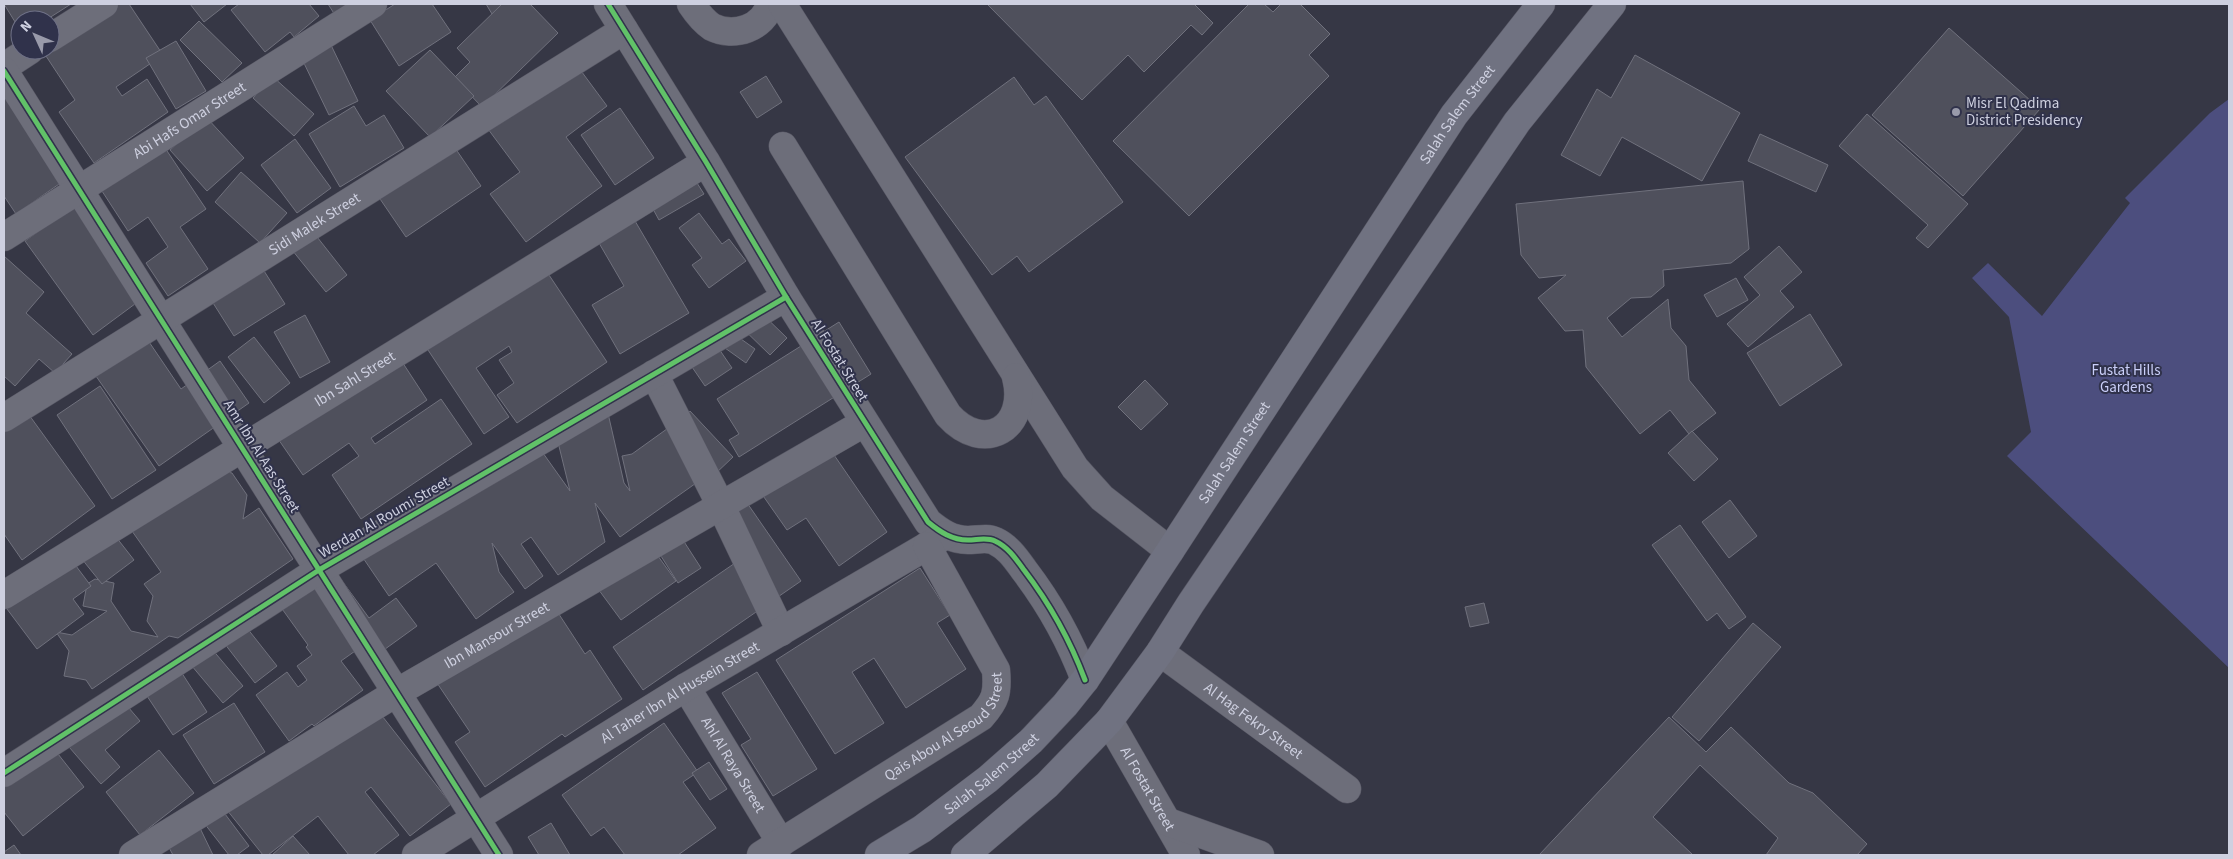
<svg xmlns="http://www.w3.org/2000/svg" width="2233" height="859" viewBox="0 0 2233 859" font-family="'Source Sans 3',sans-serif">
<rect width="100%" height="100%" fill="#363745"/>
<polygon fill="#4c4e7e" points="2229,99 2229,668 2007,456 2031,432 2009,317 1972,278 1988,263 2042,316 2130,203 2125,198 2210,113"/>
<g fill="#4f505c" stroke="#70717d">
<polygon points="4,4 71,4 46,20 20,20 20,30"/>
<polygon points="116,4 129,4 163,55 116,87 122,96 147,79 168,112 94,163 59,112 75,100 44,53"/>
<polygon points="190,4 227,4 204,22"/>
<polygon points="239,4 309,4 319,16 294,37 290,32 265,52 231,10"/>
<polygon points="328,4 352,4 335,15"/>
<polygon points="395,4 432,4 451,32 399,66 370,20"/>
<polygon points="486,4 510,4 492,14"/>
<polygon points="502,4 530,4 558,33 482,107 454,78 470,62 457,48"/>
<polygon points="987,4 1194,4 1213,23 1202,35 1191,25 1144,72 1128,55 1082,100"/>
<polygon points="1249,4 1264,4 1273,12 1281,4 1300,4 1330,34 1309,55 1329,76 1189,216 1113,141"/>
<polygon points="199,21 242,63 222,82 180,40"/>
<polygon points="1949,28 2040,109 1963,196 1872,115"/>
<polygon points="176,41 206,91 176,109 146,58"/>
<polygon points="330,43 358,101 329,115 301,57"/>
<polygon points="430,50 474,96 430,137 386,91"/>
<polygon points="1635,55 1740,113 1702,181 1622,137 1600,176 1561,155 1597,89 1611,98"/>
<polygon points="573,60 607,106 566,137 602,186 526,242 490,194 520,172 485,125"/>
<polygon points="272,76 314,114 294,136 253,98"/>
<polygon points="766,76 782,102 757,118 740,92"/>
<polygon points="1014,77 1034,105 1046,96 1123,202 1029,272 1017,256 992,275 905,157"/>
<polygon points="4,97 62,182 16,214 4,196"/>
<polygon points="354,106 366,126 384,115 404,148 340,187 309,134"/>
<polygon points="620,108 654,158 615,185 581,135"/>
<polygon points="1867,114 1968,204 1928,248 1916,238 1928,225 1839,146"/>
<polygon points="206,117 244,158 207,191 170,150"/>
<polygon points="1760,134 1828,165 1816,192 1748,161"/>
<polygon points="295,139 331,188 297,213 261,165"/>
<polygon points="451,142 481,186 406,237 376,193"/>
<polygon points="163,145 206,209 180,227 208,269 168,296 146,263 168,247 148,217 128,231 100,188"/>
<polygon points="241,172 287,213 260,243 215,202"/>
<polygon points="690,172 704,194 659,220 647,198"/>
<polygon points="1743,181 1749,249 1731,263 1663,270 1664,286 1651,297 1631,298 1607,318 1622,337 1668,299 1671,328 1686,346 1689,380 1716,413 1689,434 1670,410 1640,434 1586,367 1583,330 1565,331 1538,298 1566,275 1539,278 1521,255 1516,204"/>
<polygon points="75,205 143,298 93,335 25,241"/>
<polygon points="628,209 689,313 620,354 592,305 624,286 592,231"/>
<polygon points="699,213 722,244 729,239 746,261 709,288 692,265 702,258 679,228"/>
<polygon points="310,228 347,275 326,292 288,245"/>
<polygon points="1779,246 1802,272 1780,291 1794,307 1748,347 1727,324 1760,295 1744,277"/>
<polygon points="4,256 44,292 26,313 72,354 55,373 39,359 15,386 4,376"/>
<polygon points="259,263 285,304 234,336 208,295"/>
<polygon points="541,263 607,362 517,423 497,395 514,383 499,360 512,352 509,346 476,368 509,417 484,434 418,335"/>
<polygon points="1736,278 1748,300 1717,317 1704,295"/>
<polygon points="752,304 787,338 770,355 735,321"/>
<polygon points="1810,314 1842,365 1780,406 1747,353"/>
<polygon points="305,315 330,362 300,378 274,332"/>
<polygon points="839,322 871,374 739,457 729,440 739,434 717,399"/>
<polygon points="706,330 732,368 705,386 679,348"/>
<polygon points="143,333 181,389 220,361 249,403 159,466 91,369"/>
<polygon points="734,334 755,349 746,363 725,348"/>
<polygon points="254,337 290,383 264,403 228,357"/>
<polygon points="395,351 427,400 371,438 375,444 441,399 472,444 361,519 332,475 359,456 349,443 303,475 274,433"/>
<polygon points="1145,380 1168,404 1141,430 1118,407"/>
<polygon points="100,386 156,470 112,499 57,415"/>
<polygon points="604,396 624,483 630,491 622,456 632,454 671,426 706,476 620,537 595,503 605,542 558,575 531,537 521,544 543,576 525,589 492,543 499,572 514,592 476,619 436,563 389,596 359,552 533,439 570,491 555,430"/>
<polygon points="24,408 95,506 22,560 4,534 4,423"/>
<polygon points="690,411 733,457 714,475 671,429"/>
<polygon points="1692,431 1718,459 1694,481 1668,453"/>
<polygon points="832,452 887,532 839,566 806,518 787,530 752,480"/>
<polygon points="209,468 232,473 247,495 243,519 259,508 293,559 178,638 169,636 92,689 86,680 64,676 69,651 56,632 72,635 107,611 83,606 87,584 95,579 114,583 111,601 131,631 158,637 147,621 153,596 144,584 161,572 127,524"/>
<polygon points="734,484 801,581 643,690 613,647 751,552 713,498"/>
<polygon points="1730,500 1757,536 1729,558 1702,522"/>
<polygon points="672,523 701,568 678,583 649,537"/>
<polygon points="1680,525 1746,617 1729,629 1717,613 1707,621 1652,545"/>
<polygon points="109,528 134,560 102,584 77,553"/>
<polygon points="645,538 676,581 621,620 590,578"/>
<polygon points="67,554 91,586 73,599 84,614 37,649 4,605"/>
<polygon points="332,567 369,618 396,598 417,626 381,652 372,639 341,661 363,690 314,726 312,724 289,741 256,695 287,672 298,687 307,680 297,666 312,655 306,647 308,645 280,606"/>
<polygon points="920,568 950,615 937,623 966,669 906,708 874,658 852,672 884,723 835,754 776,660"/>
<polygon points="549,599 585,654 590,650 622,699 565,737 562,734 485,787 455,742 470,732 433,677"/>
<polygon points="1484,603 1489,623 1470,627 1465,607"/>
<polygon points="243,623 277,666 255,683 221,639"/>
<polygon points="1753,623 1781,647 1699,741 1672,717"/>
<polygon points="206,642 243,686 223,703 186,659"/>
<polygon points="176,664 207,712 173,735 141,687"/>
<polygon points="757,672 817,769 773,796 741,745 751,739 722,693"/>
<polygon points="117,694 140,721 105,750 120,767 101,784 63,740"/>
<polygon points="234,703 265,752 214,784 183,735"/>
<polygon points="379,712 451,804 410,836 371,787 365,792 399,835 373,855 349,855 318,816 268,855 263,855 227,810 322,736 332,749"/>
<polygon points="1669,717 1706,752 1731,727 1789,783 1813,793 1867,844 1857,855 1766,855 1778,838 1700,765 1653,817 1693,855 1539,855"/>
<polygon points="664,723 698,772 683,782 716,828 678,855 625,855 604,827 591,836 562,795"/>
<polygon points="47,740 84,787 23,836 4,812 4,775"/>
<polygon points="159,750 194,793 140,835 106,792"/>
<polygon points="709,762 727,789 710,800 692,773"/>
<polygon points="222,810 249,846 237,855 229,855 204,823"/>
<polygon points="551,823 570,855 539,855 528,837"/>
<polygon points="199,826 213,855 173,855 166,842"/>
<polygon points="293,836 310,855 272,855"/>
<polygon points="14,845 21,855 4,855 4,852"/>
</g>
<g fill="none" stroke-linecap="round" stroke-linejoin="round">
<defs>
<g id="minor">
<path d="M 608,4 L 706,162 L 786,297 L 928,522 C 940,532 952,540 968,540 C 977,540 987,537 995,541 C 1008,547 1016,559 1024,570 C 1050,604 1070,640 1085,680"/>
<path d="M 691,4 C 697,13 703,21 712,27 C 734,38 764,28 770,4"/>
<polyline points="782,4 1075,468 1102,498 1170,551"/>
<polyline points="50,38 104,4"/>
<polyline points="4,67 30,50"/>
<polyline points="4,71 499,855"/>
<path d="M 783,146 L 948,415 C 984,455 1029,428 1016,377"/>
<path id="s1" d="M 4,237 L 373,4"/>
<polyline points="654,374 721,506 781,632"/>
<path id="s2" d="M 4,418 L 624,30"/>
<path id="s3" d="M 4,595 L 706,162"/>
<path id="s4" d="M 1160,652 L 1347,789"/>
<path id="s5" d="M 686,687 L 781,843"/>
<path id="s6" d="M 1109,721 L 1186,855"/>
<polyline points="4,773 319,570 786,297"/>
<polyline points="1168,822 1260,855"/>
<path id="s7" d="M 133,855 L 396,693 L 864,423"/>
<path id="s8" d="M 416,855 L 686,687 L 946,535"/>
<path id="s9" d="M 761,855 L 981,717 C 996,700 998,693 996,670 L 927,546"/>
</g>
<g id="trunk">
<path id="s10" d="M 879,855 L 922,829 L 988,779 L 1031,741 L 1065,705 L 1085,680 L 1170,551 L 1454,115 L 1541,4"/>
<polyline points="965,855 1047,785 1109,721 1160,652 1191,603 1517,122 1612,4"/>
</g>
</defs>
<use href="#minor" stroke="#555562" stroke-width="29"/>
<use href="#trunk" stroke="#555562" stroke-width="29"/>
<use href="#minor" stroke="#6d6e7a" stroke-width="28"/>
<use href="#trunk" stroke="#707281" stroke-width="28"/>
<defs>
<g id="cycleway">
<path d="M 608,4 L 706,162 L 786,297 L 928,522 C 940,532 952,540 968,540 C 977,540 987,537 995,541 C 1008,547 1016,559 1024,570 C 1050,604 1070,640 1085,680"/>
<polyline points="4,71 499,855"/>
<polyline points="4,773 319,570 786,297"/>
</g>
</defs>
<use href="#cycleway" stroke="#30324b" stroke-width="8"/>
<use href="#cycleway" stroke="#61c268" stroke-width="5"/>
</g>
<circle fill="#999aaa" stroke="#30324b" stroke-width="2" cx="1956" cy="112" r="5"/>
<g text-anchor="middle" stroke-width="4" stroke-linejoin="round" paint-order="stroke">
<g font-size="15" fill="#ced0e0" stroke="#30324b" text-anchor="start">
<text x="1966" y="108">Misr El Qadima<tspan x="1966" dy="17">District Presidency</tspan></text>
</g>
<g font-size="15" fill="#ced0e0" stroke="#30324b">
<text dy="5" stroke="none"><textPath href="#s10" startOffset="949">Salah Salem Street</textPath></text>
<text dy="5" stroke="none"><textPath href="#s1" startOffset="219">Abi Hafs Omar Street</textPath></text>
<text dy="5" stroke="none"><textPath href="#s2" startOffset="366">Sidi Malek Street</textPath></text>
<text transform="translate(840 360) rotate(58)" y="5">Al Fostat Street</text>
<text dy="5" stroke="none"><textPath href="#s3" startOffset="412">Ibn Sahl Street</textPath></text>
<text dy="5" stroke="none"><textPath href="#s10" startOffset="544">Salah Salem Street</textPath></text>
<text transform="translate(262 456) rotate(58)" y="5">Amr Ibn Al Aas Street</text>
<text transform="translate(384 517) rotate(-30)" y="5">Werdan Al Roumi Street</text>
<text dy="5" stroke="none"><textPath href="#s7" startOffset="425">Ibn Mansour Street</textPath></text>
<text dy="5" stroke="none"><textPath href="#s8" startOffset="310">Al Taher Ibn Al Hussein Street</textPath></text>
<text dy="5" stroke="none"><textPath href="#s4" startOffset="116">Al Hag Fekry Street</textPath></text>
<text dy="5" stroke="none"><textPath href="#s9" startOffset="228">Qais Abou Al Seoud Street</textPath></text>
<text dy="5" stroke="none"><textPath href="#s5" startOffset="91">Ahl Al Raya Street</textPath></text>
<text dy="5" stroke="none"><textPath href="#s10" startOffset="139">Salah Salem Street</textPath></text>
<text dy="5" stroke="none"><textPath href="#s6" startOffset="78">Al Fostat Street</textPath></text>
</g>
<g font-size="15" fill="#cacff9" stroke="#30324b">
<text x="2126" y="375">Fustat Hills<tspan x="2126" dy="17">Gardens</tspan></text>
</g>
</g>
<rect width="2233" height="859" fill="none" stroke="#ced0e0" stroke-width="10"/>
<g transform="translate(35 35) rotate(314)"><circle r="24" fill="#30324b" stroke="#6f7187"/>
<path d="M0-4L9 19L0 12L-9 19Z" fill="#999aaa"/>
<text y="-8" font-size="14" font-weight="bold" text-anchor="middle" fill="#ced0e0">N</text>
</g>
</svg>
